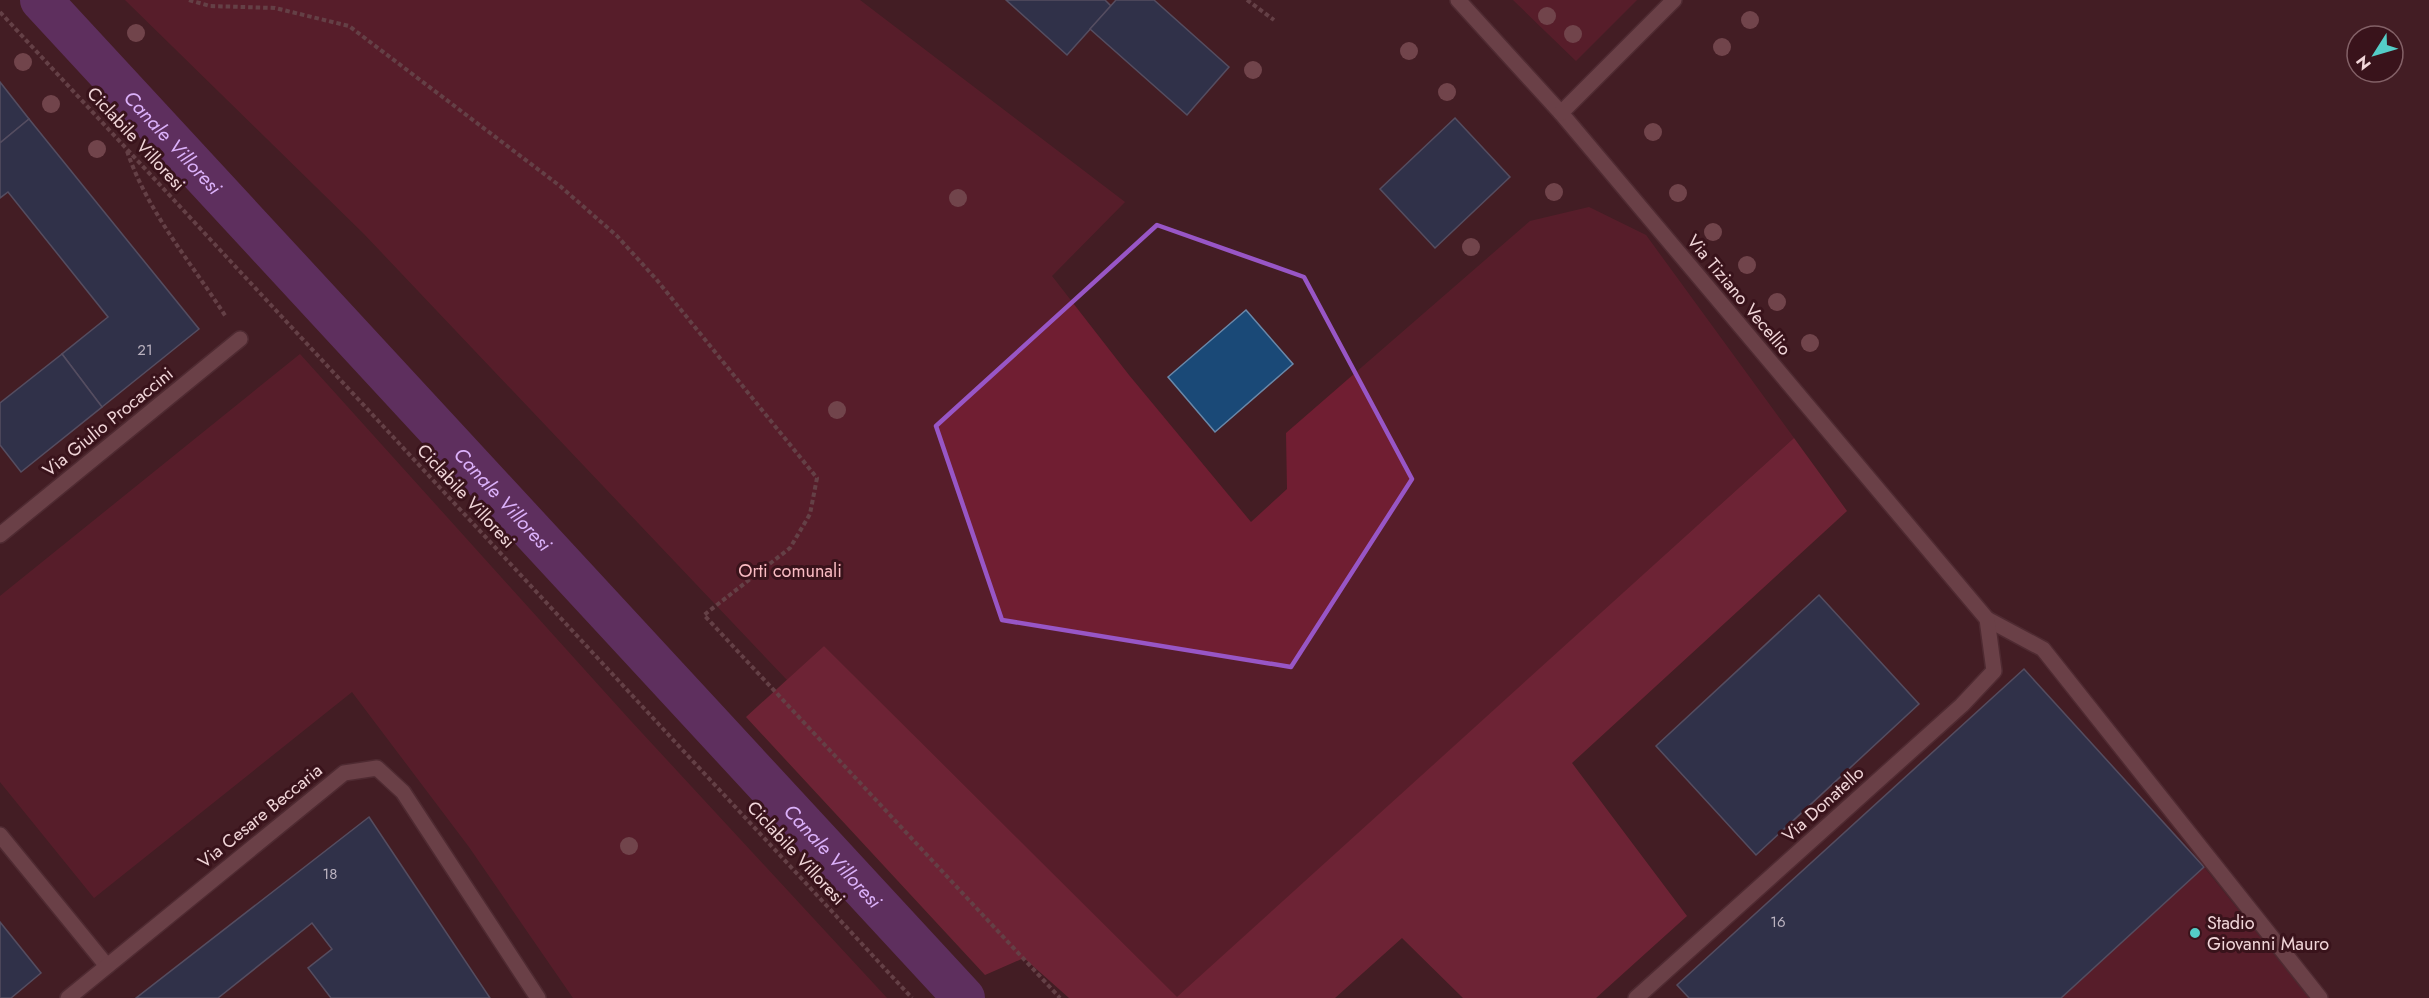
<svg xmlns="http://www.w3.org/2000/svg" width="2429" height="998" viewBox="0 0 2429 998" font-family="Jost,sans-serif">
<rect width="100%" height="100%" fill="#441d24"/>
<g fill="#701e32">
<polygon points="125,0 860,0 1125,202 1052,276 1129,375 1251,522 1287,489 1286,433 1530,221 1589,207 1646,235 1794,438 1177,998 824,646 787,680 364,234"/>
<polygon points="1513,0 1637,0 1576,61"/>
<polygon points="300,354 630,720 887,998 573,998 469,847 352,692 94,898 0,782 0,596"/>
<polygon points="2204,867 2309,998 2061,998"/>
</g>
<polygon fill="#a12c49" points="1794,438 1847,511 1572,763 1687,916 1596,998 1463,998 1402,938 1335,998 1069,998 1024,958 985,975 746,717 824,646 1177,997"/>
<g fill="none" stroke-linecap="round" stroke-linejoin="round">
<path stroke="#7f45a4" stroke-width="42" id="s1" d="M 41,0 L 964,998"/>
</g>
<g fill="#1a4977" stroke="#6a88a9" stroke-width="1.5">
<polygon points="1006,0 1105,0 1111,6 1067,55"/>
<polygon points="1116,0 1154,0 1229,67 1187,115 1090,29"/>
<polygon points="0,82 29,119 0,143"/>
<polygon points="1455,118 1510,177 1435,248 1380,189"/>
<polygon points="29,119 199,329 102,407 62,354 108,317 8,192 0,198 0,143"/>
<polygon points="1246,310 1293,364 1215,432 1168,377"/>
<polygon points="62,354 102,407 21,472 0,445 0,403"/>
<polygon points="1819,595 1919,704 1756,855 1656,746"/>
<polygon points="2024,669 2204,867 2061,998 1689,998 1677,985"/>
<polygon points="369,817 490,998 331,998 308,968 332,949 312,923 218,998 136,998"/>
<polygon points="0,922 41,973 11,998 0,998"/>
</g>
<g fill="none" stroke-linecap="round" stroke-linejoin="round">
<defs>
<polyline id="service" points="1987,619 2043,649 2320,998"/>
<g id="minor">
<polyline points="1458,0 1561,113 1987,619 1994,671 1962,705 1636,998"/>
<polyline points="1561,113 1674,0"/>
<polyline points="0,535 240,339"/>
<polyline points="0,835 107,966"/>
<polyline points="68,998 344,773 377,768 403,792 538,998"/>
</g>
</defs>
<use href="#service" stroke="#5d3b42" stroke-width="18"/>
<use href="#minor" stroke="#5d3b42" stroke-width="18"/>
<g stroke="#8d6b70" stroke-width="4" stroke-dasharray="4.5 3" stroke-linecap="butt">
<polyline points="189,0 210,6 275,8 349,26 560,186 617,236 656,279 817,478 810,514 790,548 704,615 1060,998"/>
<polyline points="1247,0 1274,20"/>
<polyline points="0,12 912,998"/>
<path d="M 127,151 C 148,213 191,262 226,317"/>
</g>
<use href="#service" stroke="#996a71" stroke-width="15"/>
<use href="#minor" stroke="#996a71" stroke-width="15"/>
</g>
<g fill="#a8747b">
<circle cx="1547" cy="16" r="9"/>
<circle cx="1750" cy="20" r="9"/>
<circle cx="136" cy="33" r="9"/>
<circle cx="1573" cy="34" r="9"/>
<circle cx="1722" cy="47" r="9"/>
<circle cx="1409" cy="51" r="9"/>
<circle cx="23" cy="62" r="9"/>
<circle cx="1253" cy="70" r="9"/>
<circle cx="1447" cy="92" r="9"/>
<circle cx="51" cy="104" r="9"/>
<circle cx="1653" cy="132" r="9"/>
<circle cx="97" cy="149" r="9"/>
<circle cx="1554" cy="192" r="9"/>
<circle cx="1678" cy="193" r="9"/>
<circle cx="958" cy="198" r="9"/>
<circle cx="1713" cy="232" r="9"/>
<circle cx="1471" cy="247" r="9"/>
<circle cx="1747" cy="265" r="9"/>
<circle cx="1777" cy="302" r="9"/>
<circle cx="1810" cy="343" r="9"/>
<circle cx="837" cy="410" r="9"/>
<circle cx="629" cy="846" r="9"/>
</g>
<path d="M0 0H2429V998H0ZM 1157,225 L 1304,277 L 1412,479 L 1291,667 L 1002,620 L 936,426 Z" fill="#441d24" fill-opacity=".55" fill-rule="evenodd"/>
<path fill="none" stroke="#9856c6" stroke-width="4.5" stroke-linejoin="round" d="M 1157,225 L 1304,277 L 1412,479 L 1291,667 L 1002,620 L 936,426 Z"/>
<circle fill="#54cdc7" stroke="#39131b" stroke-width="2" cx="2195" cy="933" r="6"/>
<g text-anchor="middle" stroke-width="6" stroke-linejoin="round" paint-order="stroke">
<g font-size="15" fill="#bbb3c0">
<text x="145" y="355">21</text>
<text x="330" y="879">18</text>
<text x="1778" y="927">16</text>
</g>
<g font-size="18" fill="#f1d6d9" stroke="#39131b">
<text transform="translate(136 139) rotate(47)" y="6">Ciclabile Villoresi</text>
<text transform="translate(1739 295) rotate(50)" y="6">Via Tiziano Vecellio</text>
<text transform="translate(108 422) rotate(-39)" y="6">Via Giulio Procaccini</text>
<text transform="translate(466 496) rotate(47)" y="6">Ciclabile Villoresi</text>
<text transform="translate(1823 804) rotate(-42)" y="6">Via Donatello</text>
<text transform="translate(260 816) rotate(-39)" y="6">Via Cesare Beccaria</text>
<text transform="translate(796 853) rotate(47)" y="6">Ciclabile Villoresi</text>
</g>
<g font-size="18" fill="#fabcc3" stroke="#39131b">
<text x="790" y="577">Orti comunali</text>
</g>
<g font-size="18" fill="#f1d6d9" stroke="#39131b" text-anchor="start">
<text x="2207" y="929">Stadio<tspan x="2207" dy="21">Giovanni Mauro</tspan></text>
</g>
<g font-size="20" font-style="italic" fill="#dbb1fa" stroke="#39131b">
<text dy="7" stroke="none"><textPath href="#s1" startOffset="194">Canale Villoresi</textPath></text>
<text dy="7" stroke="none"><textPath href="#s1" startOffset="680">Canale Villoresi</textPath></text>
<text dy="7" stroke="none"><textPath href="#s1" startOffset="1166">Canale Villoresi</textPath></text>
</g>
</g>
<g transform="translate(2375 54) rotate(233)"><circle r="28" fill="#39131b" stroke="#836167" stroke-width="1.5"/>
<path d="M0-4.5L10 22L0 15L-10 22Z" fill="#54cdc7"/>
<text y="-9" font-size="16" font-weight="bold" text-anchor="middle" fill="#f1d6d9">N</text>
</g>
</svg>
